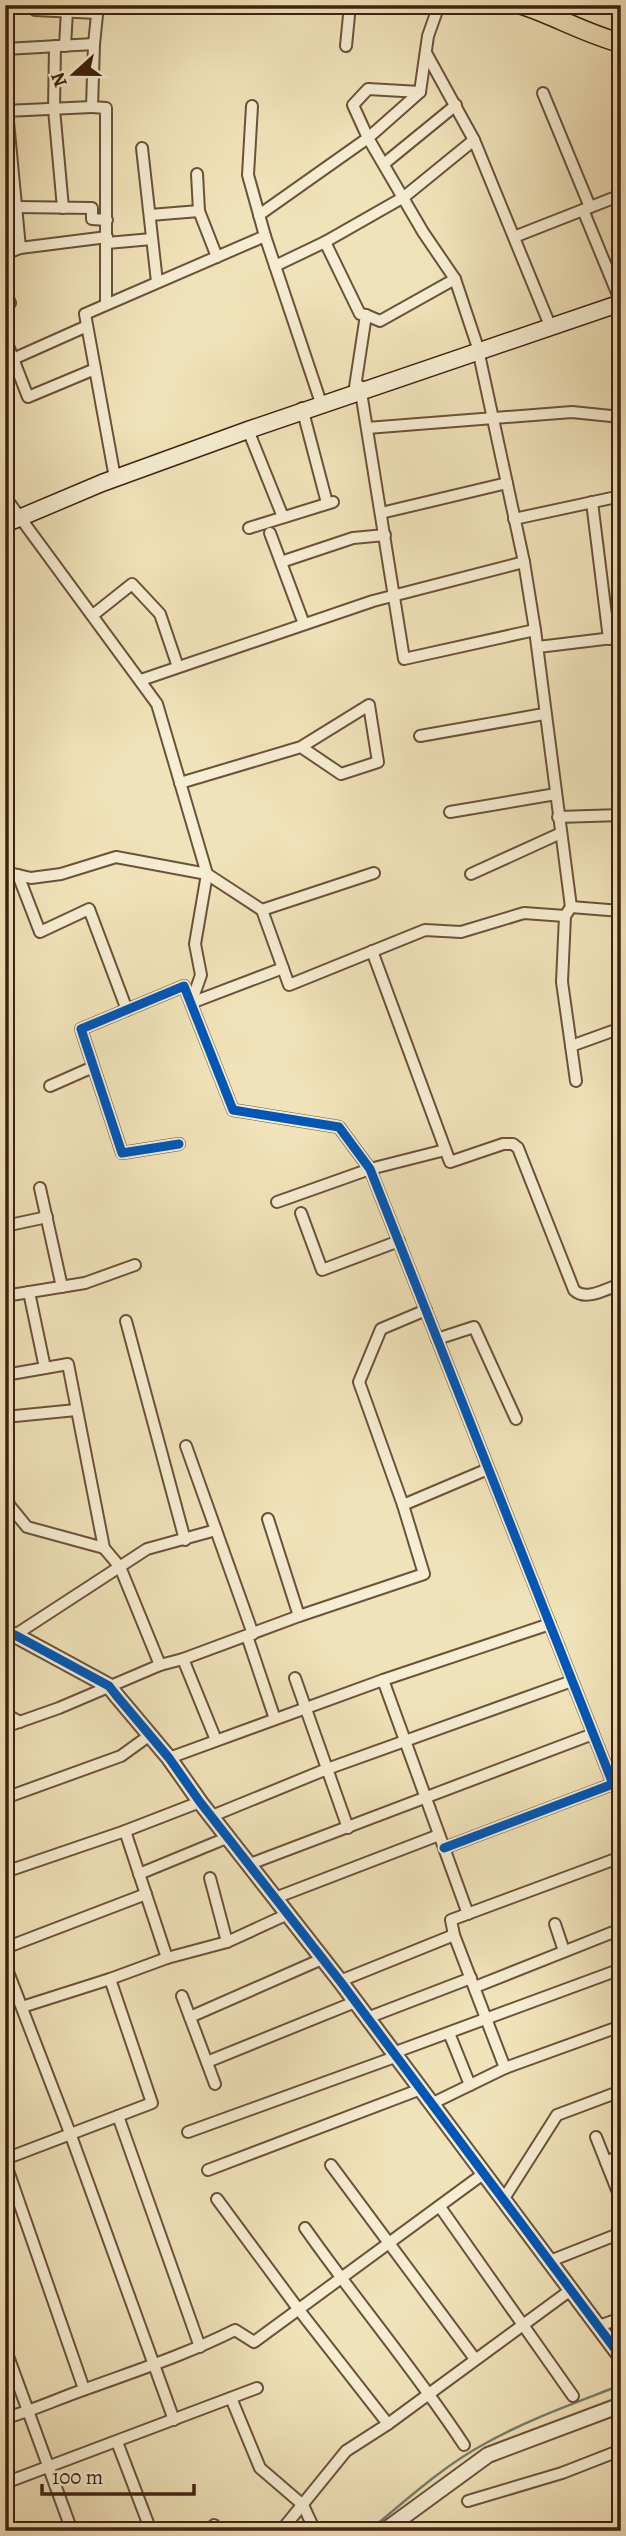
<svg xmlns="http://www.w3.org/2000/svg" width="626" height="2536" viewBox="0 0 626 2536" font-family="Alegreya,serif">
<rect width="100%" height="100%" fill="#f1e3b9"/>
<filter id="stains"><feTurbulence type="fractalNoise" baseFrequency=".00286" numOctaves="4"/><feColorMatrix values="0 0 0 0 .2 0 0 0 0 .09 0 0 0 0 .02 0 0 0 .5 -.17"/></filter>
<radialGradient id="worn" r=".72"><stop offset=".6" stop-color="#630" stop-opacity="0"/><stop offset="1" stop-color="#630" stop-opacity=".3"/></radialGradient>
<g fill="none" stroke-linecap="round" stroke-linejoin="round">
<path stroke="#767f6d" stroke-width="2.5" d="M 369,2531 C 406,2500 443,2466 486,2443 C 529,2419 575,2403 621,2385"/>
<defs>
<g id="minor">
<polyline points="98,5 94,44 92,107 106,108 106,304"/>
<polyline points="35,10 97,13"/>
<polyline points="55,46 54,109 63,208"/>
<polyline points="65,46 67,11"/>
<polyline points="346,46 350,5"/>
<polyline points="5,49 94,44"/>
<polyline points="426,53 474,140 551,328"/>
<polyline points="420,92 368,89 353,105 368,138 423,232 455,279 477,345 524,562 535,630 571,907"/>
<polyline points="543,93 590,207"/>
<polyline points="252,106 248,175 265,236 322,406"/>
<polyline points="5,111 92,107"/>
<polyline points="7,111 20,248"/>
<polyline points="142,148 157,282"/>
<polyline points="385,163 456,105"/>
<polyline points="197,174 199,211 217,257"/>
<polyline points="16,207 92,208 92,219 107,220"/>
<polyline points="583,210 618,295"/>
<polyline points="150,215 199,211"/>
<polyline points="259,215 368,138 420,92 428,36 439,5"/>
<polyline points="514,237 621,195"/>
<polyline points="325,242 360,314 366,315 355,387"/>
<polyline points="107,243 152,239"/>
<polyline points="5,254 20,248 107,237"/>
<polyline points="275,266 325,242 404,197 474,140"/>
<polyline points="5,292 10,303 5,305"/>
<polyline points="366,315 380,321 455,279"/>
<polyline points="5,338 28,397 95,369"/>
<polyline points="13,359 87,326"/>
<polyline points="360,386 404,659 535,630"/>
<polyline points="302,408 327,503"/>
<polyline points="367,428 572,412 621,417"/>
<polyline points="248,430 283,517"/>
<polyline points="115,478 85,314 265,236"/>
<polyline points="5,497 157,704 207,874 195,944 201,975 191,1003"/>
<polyline points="592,502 609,639"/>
<polyline points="381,513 507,483"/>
<polyline points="514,519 621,496"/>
<polyline points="249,528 333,502"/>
<polyline points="270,533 304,624"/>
<polyline points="281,562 353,538 385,535"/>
<polyline points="93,615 132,584 160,614 178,667"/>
<polyline points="538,647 621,637"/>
<polyline points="141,680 373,601 524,562"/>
<polyline points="420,736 544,714"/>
<polyline points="180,783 301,747 369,705 378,762 341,774 301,747"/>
<polyline points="450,812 556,794"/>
<polyline points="558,817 621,815"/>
<polyline points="5,872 31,878 61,874 116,857 207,874 262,910 289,985 425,930 461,932 524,913 565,916 571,907 621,911"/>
<polyline points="471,874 561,833"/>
<polyline points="18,875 40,932 89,909 127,1010"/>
<polyline points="262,910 374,873"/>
<polyline points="565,916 562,982 576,1081"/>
<path d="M 372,951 L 450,1162 L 503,1144 L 513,1144 L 518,1148 L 574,1290 C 586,1302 607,1288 621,1284"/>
<polyline points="191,1003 283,968"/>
<polyline points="571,1046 621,1028"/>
<polyline points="50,1086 93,1067"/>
<polyline points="179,1144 122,1153 81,1029 184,986 233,1110 339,1127 370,1169 613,1784 444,1848"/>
<polyline points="40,1188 62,1287"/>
<polyline points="277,1202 370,1169 445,1150"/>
<polyline points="301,1213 322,1270 399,1241"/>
<polyline points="5,1226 47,1217"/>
<polyline points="29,1292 45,1368"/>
<polyline points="5,1296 85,1283 135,1265"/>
<polyline points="126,1321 185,1540"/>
<polyline points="437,1339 474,1327 516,1419"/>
<polyline points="5,1375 68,1364 104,1548 120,1567 160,1665"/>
<polyline points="5,1417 76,1410"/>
<polyline points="186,1446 253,1634"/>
<polyline points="5,1485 9,1505 27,1527 104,1548"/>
<polyline points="403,1505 488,1469"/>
<polyline points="268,1519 299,1616"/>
<polyline points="15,1635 147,1549 216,1530"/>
<polyline points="247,1636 275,1719"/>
<polyline points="183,1659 216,1740"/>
<polyline points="295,1678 348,1828"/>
<polyline points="383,1680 468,1914"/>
<polyline points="5,1714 20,1722"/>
<polyline points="5,1727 59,1708 160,1665 183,1659 299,1616 424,1574 403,1505 359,1382 381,1329 426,1310"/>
<polyline points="169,1758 383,1680 550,1624"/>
<polyline points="5,1798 121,1756 150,1735"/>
<polyline points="212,1816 327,1769 572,1681"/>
<polyline points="125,1831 167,1958"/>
<polyline points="250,1864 593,1734"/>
<polyline points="5,1872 125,1831 200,1802"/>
<polyline points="139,1874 229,1837"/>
<polyline points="210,1878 227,1942"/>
<polyline points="275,1898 439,1835"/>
<polyline points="555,1924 564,1951"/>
<polyline points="5,1948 146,1894"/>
<polyline points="5,1964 70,2133 174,2420"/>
<polyline points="340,1981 454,1935"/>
<polyline points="475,1987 621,1929"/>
<polyline points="182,1996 215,2084"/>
<polyline points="22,2007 110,1979 167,1958 227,1942 288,1914"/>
<polyline points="190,2017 322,1959"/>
<polyline points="367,2018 471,1978"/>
<polyline points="449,2033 470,2085"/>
<polyline points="393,2053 621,1969"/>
<polyline points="207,2062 355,2002"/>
<polyline points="505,2068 454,1935 451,1920 621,1857"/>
<polyline points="431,2104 505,2068 621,2026"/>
<polyline points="118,2116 200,2347"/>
<polyline points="188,2132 395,2057"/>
<polyline points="596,2137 621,2200"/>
<polyline points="5,2159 152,2103 110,1979"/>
<polyline points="5,2162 84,2389"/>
<polyline points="606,2162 621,2155"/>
<polyline points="331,2165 475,2359"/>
<polyline points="208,2170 421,2089"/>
<polyline points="217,2199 299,2310 388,2424"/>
<polyline points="503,2200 557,2115 621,2091"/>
<polyline points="440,2207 573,2396"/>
<path d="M 305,2228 C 357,2302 415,2370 464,2445"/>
<polyline points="550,2261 621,2233"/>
<polyline points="599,2326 621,2318"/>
<polyline points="5,2348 72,2531"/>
<polyline points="231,2398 260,2468 303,2505 315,2531"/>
<path d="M 5,2418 C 33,2411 59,2398 86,2389 C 138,2370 185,2355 235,2330 L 254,2342 L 483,2174"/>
<polyline points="117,2442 151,2531"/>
<polyline points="5,2483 257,2388"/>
<polyline points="468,2501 562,2473 621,2450"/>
<polyline points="209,2531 214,2525"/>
<polyline points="281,2531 346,2451 388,2424 572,2289"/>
</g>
<g id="tertiary">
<polyline points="5,1634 15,1635 109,1686 116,1695 169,1758 200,1802 340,1981 621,2357"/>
<polyline points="384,2531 488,2455 621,2405"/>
</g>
<polyline id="secondary" points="5,524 102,483 248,430 621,303"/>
<path id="primary" d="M 522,5 C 556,16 586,34 621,43"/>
</defs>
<use href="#minor" stroke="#6b523b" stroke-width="14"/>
<use href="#tertiary" stroke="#6b523b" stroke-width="18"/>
<use href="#secondary" stroke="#3e2111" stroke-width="19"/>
<use href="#primary" stroke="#3e2111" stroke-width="21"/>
<use href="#minor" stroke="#f6edd2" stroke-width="10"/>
<use href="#tertiary" stroke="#f6edd2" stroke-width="14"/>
<use href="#secondary" stroke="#f6edd2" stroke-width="16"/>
<use href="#primary" stroke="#f1e3b9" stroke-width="18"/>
<defs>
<g id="cycleway">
<polyline points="179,1144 122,1153 81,1029 184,986 233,1110 339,1127 370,1169 613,1784 444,1848"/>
<polyline points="5,1634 15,1635 109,1686 116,1695 169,1758 200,1802 340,1981 621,2357"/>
</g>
</defs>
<use href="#cycleway" stroke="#f6edd2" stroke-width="13"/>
<use href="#cycleway" stroke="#0057b8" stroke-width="9"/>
</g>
<rect width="626" height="2536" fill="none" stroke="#f1e3b9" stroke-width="28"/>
<rect x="7" y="7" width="612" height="2522" fill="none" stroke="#3e2111" stroke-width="3.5"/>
<rect x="14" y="14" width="598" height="2508" fill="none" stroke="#3e2111" stroke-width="2"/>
<g transform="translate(74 74) rotate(249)" stroke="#f6edd2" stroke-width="5" paint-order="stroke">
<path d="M0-5L12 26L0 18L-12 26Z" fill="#3e2111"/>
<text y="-10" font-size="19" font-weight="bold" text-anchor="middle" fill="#3e2111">N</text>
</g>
<path d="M42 2484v10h152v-10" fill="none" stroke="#3e2111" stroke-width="3.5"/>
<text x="52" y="2484" font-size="21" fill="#3e2111" stroke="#f6edd2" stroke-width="5" paint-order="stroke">100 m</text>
<rect width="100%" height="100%" filter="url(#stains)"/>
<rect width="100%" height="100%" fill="url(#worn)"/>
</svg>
